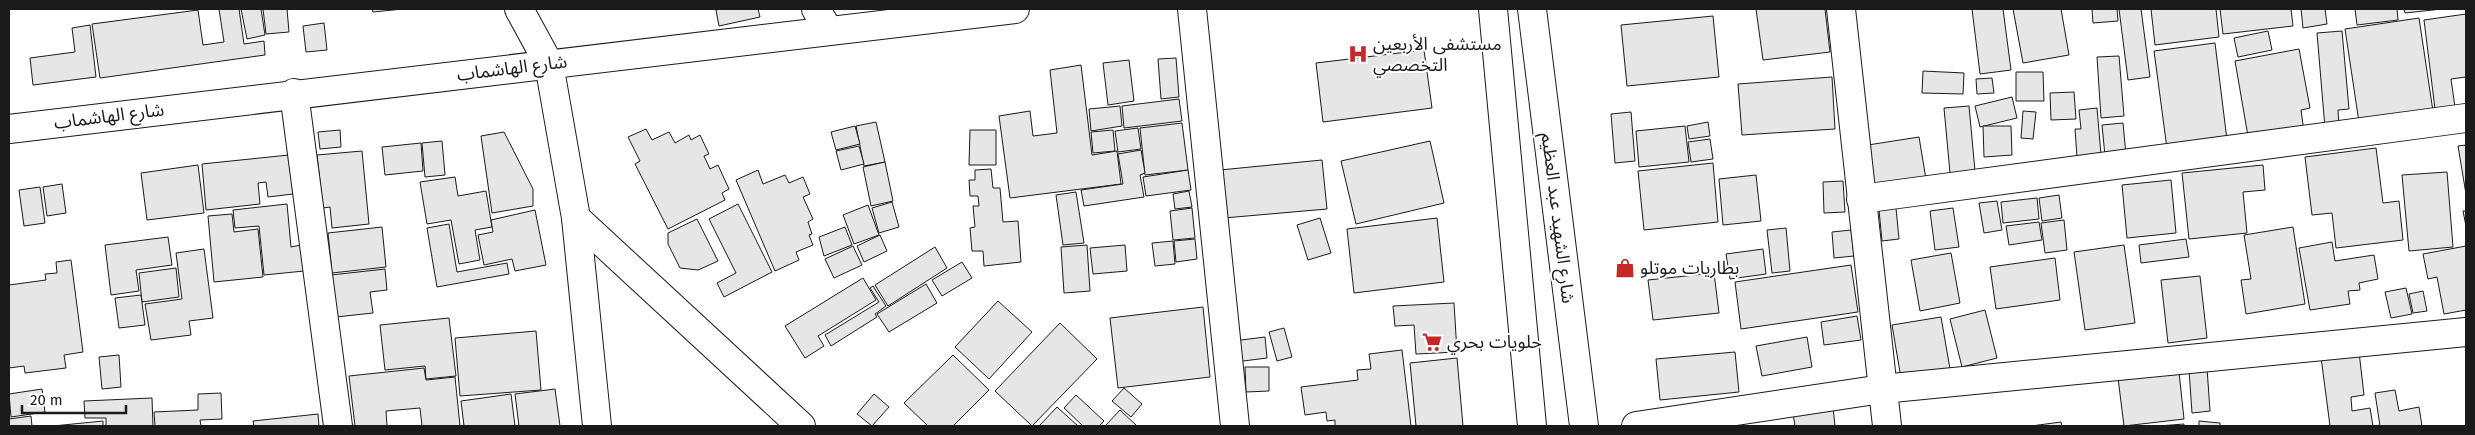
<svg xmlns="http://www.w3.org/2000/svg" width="2475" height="435" viewBox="0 0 2475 435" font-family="'Fira Sans','Noto Sans Arabic',sans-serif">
<rect width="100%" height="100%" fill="#fff"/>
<g fill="#e6e6e6" stroke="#1a1a1a">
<polygon points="219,9 239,9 244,44 264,41 265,55 100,78 92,24 198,10 203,45 224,42"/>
<polygon points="241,9 261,9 265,35 247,39"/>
<polygon points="263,9 287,9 289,32 266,34"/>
<polygon points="372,9 403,9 373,12"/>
<polygon points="720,9 758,9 760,17 719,26 716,10"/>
<polygon points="1756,9 1825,9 1830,52 1763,60"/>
<polygon points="1972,9 2003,9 2011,70 1980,74"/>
<polygon points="2013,9 2061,9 2069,55 2023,63"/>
<polygon points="2092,9 2117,9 2118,21 2093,23"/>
<polygon points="2119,9 2141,9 2150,77 2128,80"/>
<polygon points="2151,9 2216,9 2219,37 2155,45"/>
<polygon points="2220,9 2291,9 2293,26 2223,34"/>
<polygon points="2301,9 2325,9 2327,24 2303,28"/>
<polygon points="2355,9 2397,9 2398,20 2357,25"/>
<polygon points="2404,9 2442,9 2405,13"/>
<polygon points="2466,14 2466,77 2451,79 2456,114 2436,117 2424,20"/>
<polygon points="1713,16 1719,77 1627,86 1621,25"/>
<polygon points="2419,18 2434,118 2360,129 2345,29"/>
<polygon points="324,23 327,50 306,52 303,26"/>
<polygon points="90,25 96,77 33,85 30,58 75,52 72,28"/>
<polygon points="2268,31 2272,50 2238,57 2234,38"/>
<polygon points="2342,31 2349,109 2338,110 2339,127 2325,128 2317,33"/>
<polygon points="2215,43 2228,148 2168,156 2154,51"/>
<polygon points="2299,49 2310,108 2301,110 2304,132 2249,142 2235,61"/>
<polygon points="1424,50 1432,108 1323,122 1316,63"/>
<polygon points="2119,56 2124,116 2101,118 2097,57"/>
<polygon points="1176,58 1179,97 1161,99 1158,59"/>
<polygon points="1129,60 1134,101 1108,105 1103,63"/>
<polygon points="1081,65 1092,155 1117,151 1121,184 1010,198 999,116 1030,111 1033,136 1057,133 1050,70"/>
<polygon points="1923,71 1964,73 1963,94 1922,93"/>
<polygon points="2016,72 2043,72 2044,101 2016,101"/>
<polygon points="1832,77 1835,129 1742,135 1738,84"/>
<polygon points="1992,78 1994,93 1977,94 1976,79"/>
<polygon points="2074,92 2076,119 2051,120 2050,93"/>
<polygon points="2012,97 2017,118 1980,127 1975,106"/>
<polygon points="1179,99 1182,121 1124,128 1122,106"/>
<polygon points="1120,106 1122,126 1091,131 1089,109"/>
<polygon points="1969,106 1975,171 1950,173 1944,108"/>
<polygon points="2097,108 2101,155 2077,157 2075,129 2081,129 2079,110"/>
<polygon points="2023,111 2036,112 2033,139 2021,138"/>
<polygon points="1631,112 1635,161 1615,163 1611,114"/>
<polygon points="876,122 885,162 864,166 856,126"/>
<polygon points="1708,122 1710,136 1689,139 1687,126"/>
<polygon points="1182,123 1188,170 1145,175 1140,128"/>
<polygon points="2123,123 2126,155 2105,156 2102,125"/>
<polygon points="855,126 860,144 836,150 831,132"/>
<polygon points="1685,126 1689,162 1639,167 1636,131"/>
<polygon points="1983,126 2011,126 2012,155 1984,157"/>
<polygon points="1138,128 1141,149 1118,152 1115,131"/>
<polygon points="646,129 652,140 669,132 675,143 689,135 691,140 700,135 709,154 704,156 710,169 718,165 729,189 722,193 725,200 668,229 635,164 640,161 628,137"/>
<polygon points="340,130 341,147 320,149 318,132"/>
<polygon points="970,130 996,130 996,165 969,165"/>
<polygon points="1113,130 1115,151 1093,153 1091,132"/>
<polygon points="504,132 533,189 533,206 492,213 481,136"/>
<polygon points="1919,137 1926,179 1875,187 1868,145"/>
<polygon points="1710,139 1713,159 1691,162 1688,142"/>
<polygon points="442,141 445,175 425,177 422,143"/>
<polygon points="1430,141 1444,203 1356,224 1341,161"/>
<polygon points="421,143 423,171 385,175 382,147"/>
<polygon points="2466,145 2466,194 2458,146"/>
<polygon points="859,146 864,164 841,170 836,151"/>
<polygon points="2376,148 2383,203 2399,201 2403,240 2336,248 2332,213 2312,215 2305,157"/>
<polygon points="1141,150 1145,173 1140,175 1144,197 1084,206 1081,190 1123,184 1118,154"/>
<polygon points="362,151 369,224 332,228 330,207 323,208 317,155"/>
<polygon points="289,155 293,194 268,197 266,182 258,183 260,204 206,210 202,164"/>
<polygon points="1322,160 1327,209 1224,218 1220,170"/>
<polygon points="885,162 893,201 871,206 863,167"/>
<polygon points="1713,163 1718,222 1644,230 1638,171"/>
<polygon points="198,165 204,213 147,220 141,173"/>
<polygon points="2263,165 2265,190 2243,192 2247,233 2189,239 2182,173"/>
<polygon points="991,169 993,188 1000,188 1003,222 1018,221 1021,262 984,266 983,251 972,251 970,228 975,227 973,206 979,206 978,196 970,196 969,180 975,180 975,170"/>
<polygon points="758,170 763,184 785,175 789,183 803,177 810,194 803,197 813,219 808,222 812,234 809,235 813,245 796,252 799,260 775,271 736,180"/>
<polygon points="1188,170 1191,190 1146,196 1143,177"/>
<polygon points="2447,172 2453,247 2409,251 2402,175"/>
<polygon points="1756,175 1761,221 1723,225 1719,179"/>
<polygon points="455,177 458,196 486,191 492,227 475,230 480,260 459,264 451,220 427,224 420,182"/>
<polygon points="2171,180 2176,233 2127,238 2122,185"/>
<polygon points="1843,181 1845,212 1824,213 1823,182"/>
<polygon points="62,184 66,213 47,216 43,187"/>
<polygon points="40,187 45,223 24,226 19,190"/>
<polygon points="1189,191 1192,207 1175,209 1173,194"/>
<polygon points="1076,192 1084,243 1063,245 1056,195"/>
<polygon points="2059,195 2062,218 2042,221 2039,198"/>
<polygon points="2037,198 2039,219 2003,223 2001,202"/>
<polygon points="1997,201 2002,230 1984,233 1979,203"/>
<polygon points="892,202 899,227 879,233 872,208"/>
<polygon points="287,204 291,247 301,245 304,271 264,275 259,226 235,228 233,210"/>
<polygon points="738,204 772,272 724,297 717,283 736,273 709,219"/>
<polygon points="868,205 879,235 854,244 843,215"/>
<polygon points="1192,208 1195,238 1173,240 1170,211"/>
<polygon points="1896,208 1899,239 1882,241 1879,210"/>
<polygon points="1953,208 1959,247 1935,250 1930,211"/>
<polygon points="535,210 546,265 515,271 512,259 484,265 478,235 493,232 491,220"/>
<polygon points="2463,211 2466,211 2466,226"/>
<polygon points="232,214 234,232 258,229 263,277 214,282 208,216"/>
<polygon points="1320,218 1331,253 1308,260 1297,225"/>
<polygon points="1437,218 1444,282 1354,293 1347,229"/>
<polygon points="697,219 718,261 698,270 680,268 668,244 668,233"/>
<polygon points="2064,220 2067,250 2045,253 2041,223"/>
<polygon points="2039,222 2042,240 2009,245 2006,226"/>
<polygon points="449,224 457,272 507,263 509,274 437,287 427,228"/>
<polygon points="382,227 386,267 332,273 328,233"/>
<polygon points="845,227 852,245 824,256 819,237"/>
<polygon points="2293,227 2305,304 2246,314 2241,280 2251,279 2244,235"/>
<polygon points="1786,228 1790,271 1772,273 1767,230"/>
<polygon points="1851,230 1854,256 1834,258 1832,232"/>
<polygon points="880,235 887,251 864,262 857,246"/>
<polygon points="168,237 172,265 136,270 139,291 111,295 105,245"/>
<polygon points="1195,239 1197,259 1176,262 1174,241"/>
<polygon points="2186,239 2189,257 2141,263 2139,245"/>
<polygon points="1173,241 1175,264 1155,266 1152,243"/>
<polygon points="2332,242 2335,261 2374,255 2378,279 2359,283 2360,290 2348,291 2350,304 2310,310 2299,248"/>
<polygon points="1087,245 1090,291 1064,293 1061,247"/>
<polygon points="1125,245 1127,271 1093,274 1090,248"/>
<polygon points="2124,245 2135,323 2085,330 2074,252"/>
<polygon points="853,246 862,265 834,278 825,259"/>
<polygon points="2466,246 2466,310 2444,314 2437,277 2428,279 2423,254"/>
<polygon points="935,247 947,268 888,306 875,285"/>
<polygon points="204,249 213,318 189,321 191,335 151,340 145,304 182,299 176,253"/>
<polygon points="1763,249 1766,274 1730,279 1726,254"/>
<polygon points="1951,253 1960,303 1920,311 1911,260"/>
<polygon points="2055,258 2060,300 1996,309 1990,267"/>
<polygon points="71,260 83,352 64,355 66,368 25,373 24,366 9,368 9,285 46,280 45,274 57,273 56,262"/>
<polygon points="962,262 972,278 942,296 932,280"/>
<polygon points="1851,265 1858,312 1741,329 1735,282"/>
<polygon points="176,268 179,297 142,302 139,273"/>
<polygon points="385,269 387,290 370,292 373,313 336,317 331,275"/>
<polygon points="1714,273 1719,313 1653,320 1648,280"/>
<polygon points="2200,276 2207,338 2168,343 2161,280"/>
<polygon points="863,278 876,300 818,336 824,346 805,358 785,326"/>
<polygon points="926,284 937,303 889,332 877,314"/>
<polygon points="873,286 886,306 875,314 877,317 831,346 825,335 879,302 870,288"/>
<polygon points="2406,288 2412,314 2391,318 2385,292"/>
<polygon points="2423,291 2427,311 2413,313 2409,294"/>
<polygon points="141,295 145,325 119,328 115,298"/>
<polygon points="998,301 1032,332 989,379 955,347"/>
<polygon points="1454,303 1457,352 1416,354 1414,325 1395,326 1393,306"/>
<polygon points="1203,307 1210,377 1118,388 1110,318"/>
<polygon points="1985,310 1997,358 1962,367 1950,319"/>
<polygon points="1857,316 1861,340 1824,345 1821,322"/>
<polygon points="1941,317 1950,369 1901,378 1892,325"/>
<polygon points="449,318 456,376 426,379 425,366 385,370 380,325"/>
<polygon points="1060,323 1097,359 1032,426 995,391"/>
<polygon points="1284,328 1292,357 1277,361 1269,332"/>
<polygon points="536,331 541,390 460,396 455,338"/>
<polygon points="1265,337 1267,358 1235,362 1233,341"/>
<polygon points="1807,337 1812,367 1762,376 1756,346"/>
<polygon points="1402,350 1411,426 1335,426 1335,420 1327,421 1326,412 1305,415 1301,387 1358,380 1357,370 1371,369 1369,354"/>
<polygon points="1735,352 1739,392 1660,400 1656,359"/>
<polygon points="2359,352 2364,395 2351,397 2352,411 2370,408 2373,426 2330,426 2321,357"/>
<polygon points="119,355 121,387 102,389 99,357"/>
<polygon points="953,355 989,390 953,426 928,426 904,403"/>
<polygon points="1457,358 1463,426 1416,426 1410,363"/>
<polygon points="1245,367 1269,367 1269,391 1246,392"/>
<polygon points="424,368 426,380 455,377 460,426 422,426 420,408 386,411 387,426 355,426 349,376"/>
<polygon points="2207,368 2210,411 2192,413 2189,370"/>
<polygon points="2179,372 2184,419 2124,426 2118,378"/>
<polygon points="1124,388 1142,404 1131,417 1112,401"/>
<polygon points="42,389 45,412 11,417 9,394"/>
<polygon points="555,389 560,426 519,426 515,394"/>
<polygon points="2395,390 2399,411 2419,407 2422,426 2380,426 2375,393"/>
<polygon points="221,393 222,419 200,420 201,426 155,426 154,412 198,410 198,394"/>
<polygon points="511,394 515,426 464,426 461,401"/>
<polygon points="874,394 889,407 872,426 857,414"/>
<polygon points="1076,395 1104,421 1099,426 1083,426 1064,408"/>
<polygon points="152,398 153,426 106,426 106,418 85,418 84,401"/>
<polygon points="1057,407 1078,426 1039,426"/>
<polygon points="1833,407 1835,426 1795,426 1793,413"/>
<polygon points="1120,410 1137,426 1105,426"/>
<polygon points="318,414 319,426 254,426 253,421"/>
<polygon points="31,416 32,426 9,426 9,419"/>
<polygon points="103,421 103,426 53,426"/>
<polygon points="2199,421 2220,423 2220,426 2199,426"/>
<polygon points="2061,422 2062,426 2031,426"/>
<polygon points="2184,424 2184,426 2158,426"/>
</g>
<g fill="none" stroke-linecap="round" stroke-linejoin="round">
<defs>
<g id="minor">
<polyline points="519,9 549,64 576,218 597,426"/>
<polyline points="816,9 828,30"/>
<polyline points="1192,9 1235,426"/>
<polyline points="1841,9 1887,426"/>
<polyline points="294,93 338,426"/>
<polyline points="1861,199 2466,118"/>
<polyline points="576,218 801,426"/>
<polyline points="1636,426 1882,389 2466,332"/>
</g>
<polyline id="tertiary" points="9,129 1015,9"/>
<g id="secondary">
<polyline points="1493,9 1532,426"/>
<polyline points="1532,9 1584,426"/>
</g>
</defs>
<use href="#minor" stroke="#1a1a1a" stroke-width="30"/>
<use href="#tertiary" stroke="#1a1a1a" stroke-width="30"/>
<use href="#secondary" stroke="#1a1a1a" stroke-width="30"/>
<use href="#minor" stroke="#fff" stroke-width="28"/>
<use href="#tertiary" stroke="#fff" stroke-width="28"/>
<use href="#secondary" stroke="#fff" stroke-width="28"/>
</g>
<defs>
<symbol id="hospital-bare" viewBox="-9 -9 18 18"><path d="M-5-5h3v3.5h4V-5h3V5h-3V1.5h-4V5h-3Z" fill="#c62828" stroke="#fff" stroke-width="2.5" paint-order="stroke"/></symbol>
<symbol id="shop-bare" viewBox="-9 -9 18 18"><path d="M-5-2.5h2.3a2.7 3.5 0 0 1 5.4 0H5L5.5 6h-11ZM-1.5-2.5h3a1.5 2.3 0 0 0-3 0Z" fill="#c62828" stroke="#fff" stroke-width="2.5" paint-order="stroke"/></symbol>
<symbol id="supermarket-bare" viewBox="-9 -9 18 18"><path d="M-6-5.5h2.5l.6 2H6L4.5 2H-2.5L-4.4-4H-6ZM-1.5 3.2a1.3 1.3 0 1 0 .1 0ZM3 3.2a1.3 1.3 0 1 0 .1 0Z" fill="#c62828" stroke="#fff" stroke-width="2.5" paint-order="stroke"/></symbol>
</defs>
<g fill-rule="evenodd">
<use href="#hospital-bare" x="1344" y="40" width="28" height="28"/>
<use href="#shop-bare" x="1611" y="254" width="28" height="28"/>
<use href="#supermarket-bare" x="1418" y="328" width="28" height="28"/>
</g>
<g text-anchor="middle" stroke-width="4" stroke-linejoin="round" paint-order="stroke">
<g font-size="18" fill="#1a1a1a" stroke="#fff" text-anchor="start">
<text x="1373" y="50">مستشفى الأربعين<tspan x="1373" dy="21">التخصصي</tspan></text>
<text x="1640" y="274">بطاريات موتلو</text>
<text x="1447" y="348">حلويات بحري</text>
</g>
<g font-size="18" fill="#1a1a1a" stroke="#fff">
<text transform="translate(512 68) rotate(-7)" y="6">شارع الهاشماب</text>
<text transform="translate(109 116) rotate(-7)" y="6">شارع الهاشماب</text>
<text transform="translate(1558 218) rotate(83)" y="6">شارع الشهيد عبد العظيم</text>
</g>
</g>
<rect width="2475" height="435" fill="none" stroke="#1a1a1a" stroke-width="20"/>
<path d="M22 405v8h104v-8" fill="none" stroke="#1a1a1a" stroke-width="2.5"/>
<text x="30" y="405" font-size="15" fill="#1a1a1a" stroke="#ffffff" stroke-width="4" paint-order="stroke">20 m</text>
</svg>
